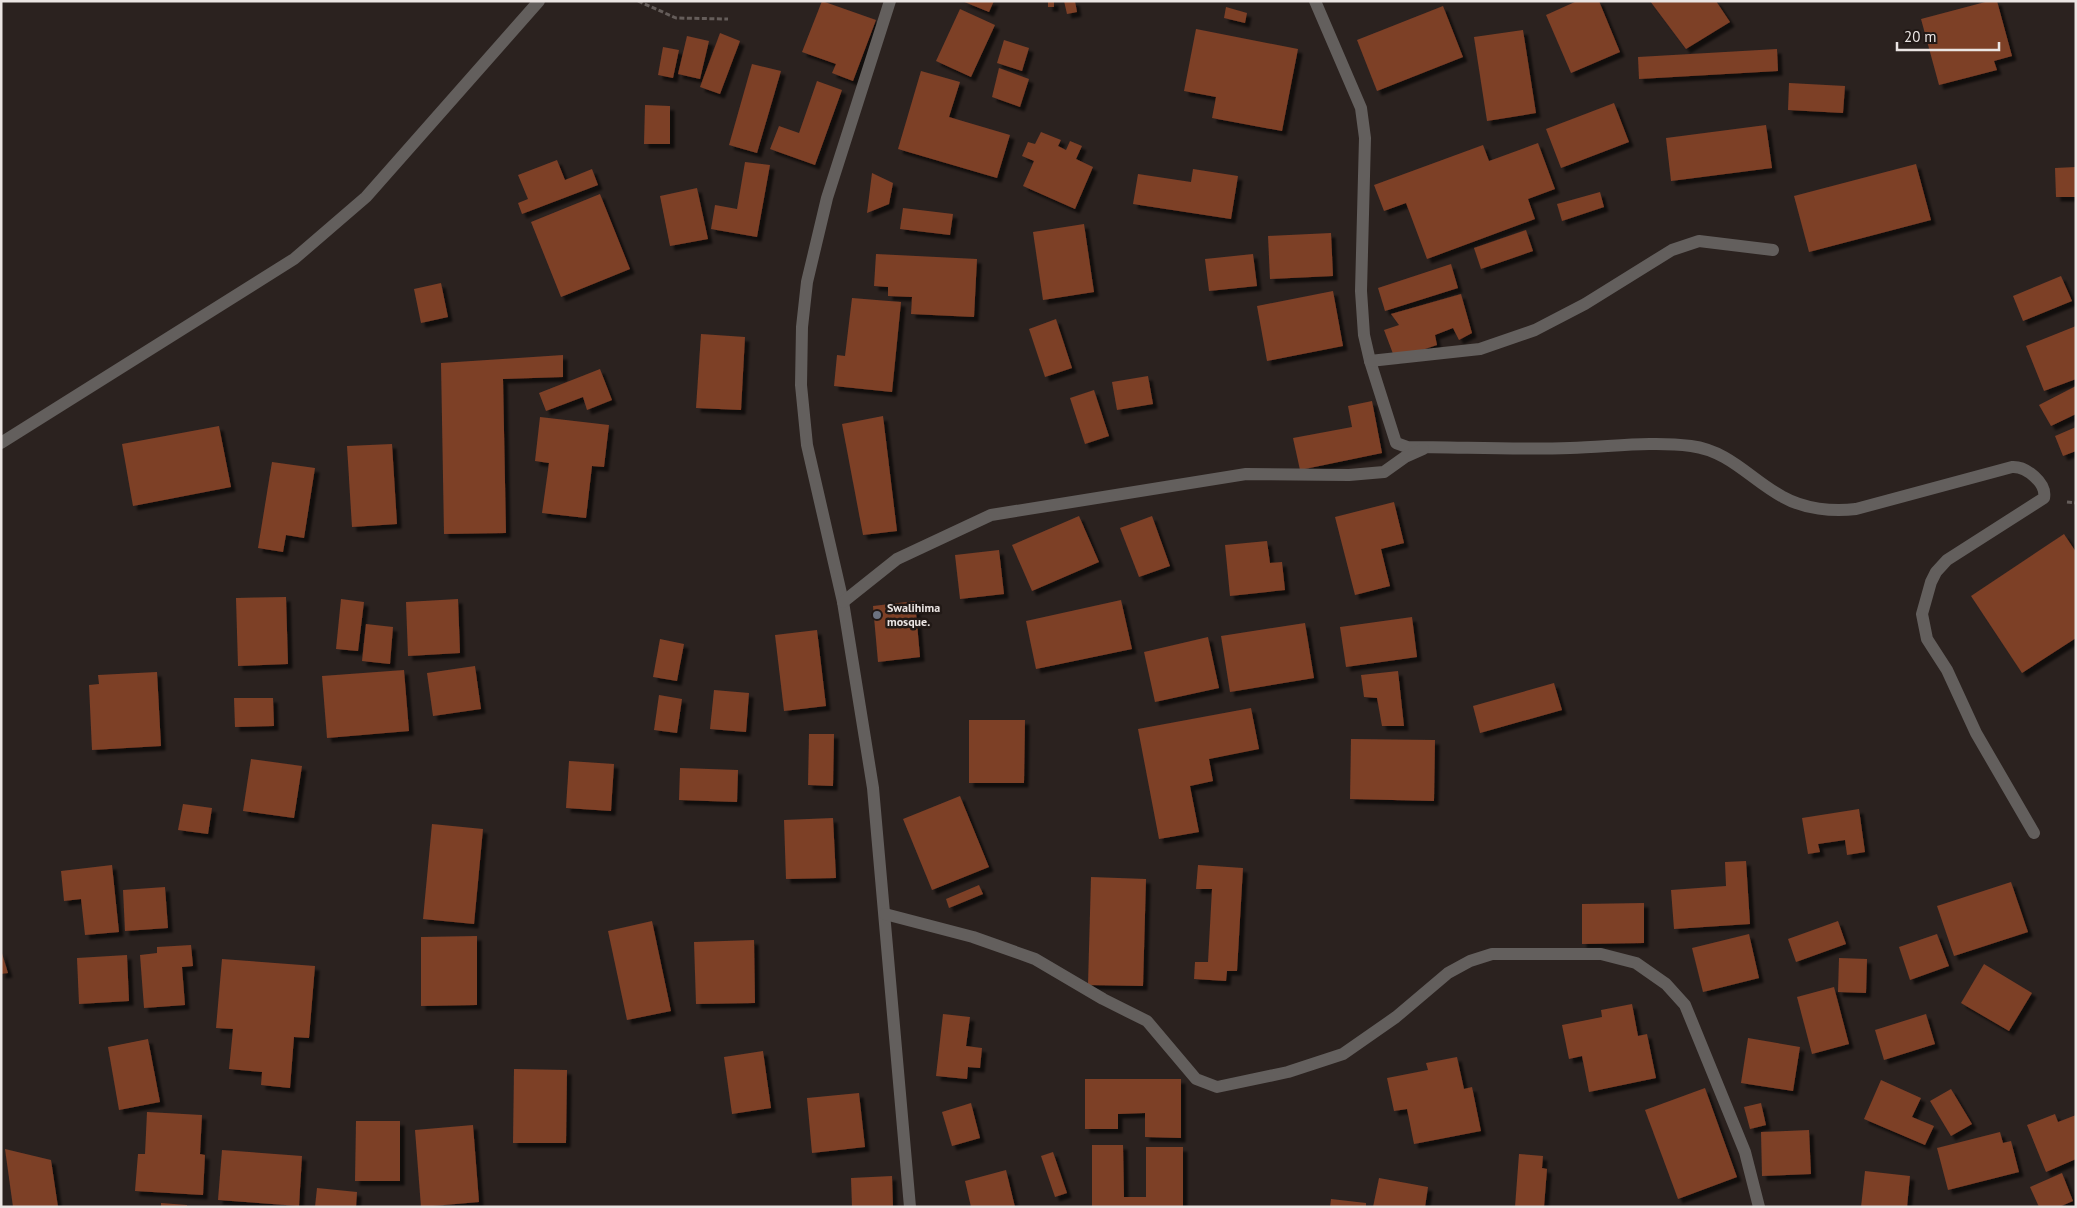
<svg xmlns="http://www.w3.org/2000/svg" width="2077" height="1208" viewBox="0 0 2077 1208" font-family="'PT Sans',sans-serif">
<defs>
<filter id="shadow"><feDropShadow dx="4.5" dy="4.5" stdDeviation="1" flood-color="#0009"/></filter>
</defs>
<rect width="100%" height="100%" fill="#2b221f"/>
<g fill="#7d3f27" filter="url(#shadow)">
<polygon points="822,1 876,20 853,81 832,73 836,64 802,52"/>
<polygon points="962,1 994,1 989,12"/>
<rect x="1048" y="1" width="6" height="6"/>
<polygon points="1064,1 1075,1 1077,12 1067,14"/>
<polygon points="1577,1 1599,1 1620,52 1571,73 1546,15"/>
<polygon points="1650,1 1716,1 1730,22 1686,49"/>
<polygon points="1989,1 1997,1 2012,56 1994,61 1997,70 1939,85 1921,19"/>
<polygon points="1443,6 1463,57 1377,91 1357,40"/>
<polygon points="1226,7 1247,13 1245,23 1224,18"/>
<polygon points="960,9 995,25 971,77 936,61"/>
<polygon points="1196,29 1298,49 1282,131 1212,118 1216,97 1184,91"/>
<polygon points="1523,30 1536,113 1487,121 1474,37"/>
<polygon points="720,33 740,41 720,94 700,87"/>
<polygon points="687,36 709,41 700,79 678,74"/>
<polygon points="1004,40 1029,48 1022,71 997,63"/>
<polygon points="663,47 679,50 673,78 658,75"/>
<polygon points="1777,49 1778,71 1639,79 1638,57"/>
<polygon points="752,64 781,71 757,153 729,145"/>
<polygon points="999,68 1029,79 1020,107 992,97"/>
<polygon points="921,71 960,82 949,117 1010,135 997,178 898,149"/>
<polygon points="817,81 842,90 815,165 770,149 779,126 799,133"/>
<polygon points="1789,83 1845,86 1843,113 1788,110"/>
<polygon points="1614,103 1629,142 1561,168 1546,129"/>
<polygon points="645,105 670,106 670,144 644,144"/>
<polygon points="1766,125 1772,168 1671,181 1666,138"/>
<polygon points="1041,132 1061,140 1058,146 1066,150 1070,141 1082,146 1076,159 1093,167 1075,209 1023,186 1034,161 1022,156 1028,142 1035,144"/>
<polygon points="1538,143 1555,189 1528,199 1535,219 1427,259 1406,203 1384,211 1374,185 1483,145 1489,161"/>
<polygon points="557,160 565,180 592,169 598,185 522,214 518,203 528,199 518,175"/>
<polygon points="745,162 770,165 757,237 711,229 715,205 737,209"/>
<polygon points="1916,164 1931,220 1809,252 1794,196"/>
<polygon points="2076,167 2076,197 2056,197 2055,168"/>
<polygon points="1193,169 1238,176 1231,219 1133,204 1138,174 1191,182"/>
<polygon points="872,173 893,183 889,204 867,213"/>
<polygon points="697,188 708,239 670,246 660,196"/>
<polygon points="1600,192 1604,207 1562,221 1557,204"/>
<polygon points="600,194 630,269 561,297 531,222"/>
<polygon points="903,208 953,214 950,235 900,229"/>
<polygon points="1084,224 1094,292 1043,300 1033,232"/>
<polygon points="1526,230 1533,251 1481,269 1474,248"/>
<polygon points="1331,233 1333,276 1270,279 1268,236"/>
<polygon points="876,254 977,259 974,317 911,314 912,297 888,296 888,287 874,286"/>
<polygon points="1253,254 1257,286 1209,291 1205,259"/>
<polygon points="1451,264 1458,288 1385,311 1378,288"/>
<polygon points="2061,276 2072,301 2023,321 2013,296"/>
<polygon points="441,283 448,317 421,323 414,289"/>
<polygon points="1333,291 1343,346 1267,361 1257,306"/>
<polygon points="1461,294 1472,333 1459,340 1453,328 1435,335 1437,345 1395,359 1384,330 1399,325 1391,314"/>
<polygon points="852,298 901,302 892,392 834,386 837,355 845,356"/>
<polygon points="1056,319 1072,368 1045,377 1029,329"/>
<polygon points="2076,326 2076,379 2044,391 2026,346"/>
<polygon points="701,334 745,337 741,410 696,408"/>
<polygon points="563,355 563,377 503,379 506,533 444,534 441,363"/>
<polygon points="600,369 612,400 587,410 583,397 546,411 539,393"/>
<polygon points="1148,376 1153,404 1117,410 1112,382"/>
<polygon points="2076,386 2076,414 2051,426 2039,405"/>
<polygon points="1094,390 1109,436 1085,444 1070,398"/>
<polygon points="1372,401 1382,453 1300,470 1293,438 1352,427 1348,406"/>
<polygon points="883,416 897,531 863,535 842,424"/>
<polygon points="540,417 609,425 604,467 592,466 586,518 542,513 549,463 535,461"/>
<polygon points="219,426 231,487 133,506 122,444"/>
<polygon points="2076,427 2076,451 2063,456 2055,436"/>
<polygon points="392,444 397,524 352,527 347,446"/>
<polygon points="272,462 315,468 304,538 286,535 283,552 258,548"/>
<polygon points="1394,502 1404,543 1381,549 1390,586 1355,595 1335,517"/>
<polygon points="1079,516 1099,562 1032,591 1012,545"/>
<polygon points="1152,516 1170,566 1139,577 1120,528"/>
<polygon points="2064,534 2076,552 2076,638 2022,673 1971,596"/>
<polygon points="1267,541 1270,563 1282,562 1285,590 1230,596 1225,545"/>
<polygon points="999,550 1004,594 960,599 955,555"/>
<polygon points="286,597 288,664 238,666 236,598"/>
<polygon points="341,599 364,602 358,651 336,649"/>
<polygon points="458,599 460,653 408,656 406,602"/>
<polygon points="1121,600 1132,649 1036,669 1026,621"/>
<polygon points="915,601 920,657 878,662 873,606"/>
<polygon points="1412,617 1417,657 1346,667 1340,627"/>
<polygon points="1305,623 1314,678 1230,692 1221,636"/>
<polygon points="366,624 393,627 390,664 362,661"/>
<polygon points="817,630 826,706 784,711 775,635"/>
<polygon points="1208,637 1219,688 1155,702 1144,652"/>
<polygon points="660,639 684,644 677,681 653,677"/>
<polygon points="475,666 481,709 433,716 427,673"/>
<polygon points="404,670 409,731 327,738 322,676"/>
<polygon points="1398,671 1404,726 1382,726 1377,698 1364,697 1361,675"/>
<polygon points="157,672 161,746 92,750 89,685 99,684 98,675"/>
<polygon points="1554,683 1562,710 1480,733 1473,706"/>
<polygon points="714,690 749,693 746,732 710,729"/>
<polygon points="659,695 682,699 677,733 654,730"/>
<polygon points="234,698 273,698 274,726 235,727"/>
<polygon points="1251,708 1259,749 1209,759 1213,781 1190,786 1199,832 1159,839 1138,729"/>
<polygon points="969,720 1025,720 1024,783 969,783"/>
<polygon points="809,734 834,734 833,786 808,785"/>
<polygon points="1351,739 1435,740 1434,801 1350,799"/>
<polygon points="251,759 302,766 294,818 243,811"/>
<polygon points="569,761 614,764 611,811 566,808"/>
<polygon points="680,768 738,770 737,802 679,800"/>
<polygon points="960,796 989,867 932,890 903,819"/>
<polygon points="183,804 212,808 208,834 178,830"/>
<polygon points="1859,809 1865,852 1847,855 1845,840 1818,844 1820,852 1808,854 1802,818"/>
<polygon points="833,818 836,878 786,879 784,820"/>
<polygon points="432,824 483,829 474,924 423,919"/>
<polygon points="1746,861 1750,924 1674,929 1671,890 1726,886 1725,862"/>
<polygon points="112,865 119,932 85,935 81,899 64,901 61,871"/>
<polygon points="1198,865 1243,868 1237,971 1227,971 1226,981 1194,979 1195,962 1208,962 1212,889 1196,889"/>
<polygon points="1091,877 1146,879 1143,986 1088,985"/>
<polygon points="2011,882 2028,932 1954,956 1937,906"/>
<polygon points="979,885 983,894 949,908 946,899"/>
<polygon points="165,887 168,928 125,931 123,890"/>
<polygon points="1644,903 1644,943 1582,944 1582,904"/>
<polygon points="652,921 671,1011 627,1020 608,931"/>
<polygon points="1838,921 1846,944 1796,962 1788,939"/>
<polygon points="1749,934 1759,978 1703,992 1692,948"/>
<polygon points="1937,934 1949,966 1910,980 1899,947"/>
<polygon points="477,936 477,1005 421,1006 421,937"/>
<polygon points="754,940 755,1003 696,1004 694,942"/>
<polygon points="191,945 193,966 182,967 185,1005 144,1008 140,955 157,953 157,947"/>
<polygon points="1,950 8,973 1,974"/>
<polygon points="127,955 129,1001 79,1004 77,958"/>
<polygon points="1839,958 1867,959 1866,993 1838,992"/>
<polygon points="222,959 315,966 309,1038 294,1037 290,1088 261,1085 262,1072 229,1069 233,1029 216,1028"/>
<polygon points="1984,964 2032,993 2009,1031 1961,1003"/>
<polygon points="1834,987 1849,1044 1812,1054 1797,997"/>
<polygon points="1632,1004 1638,1036 1647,1034 1656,1078 1589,1092 1582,1056 1569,1059 1562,1025 1602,1017 1601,1010"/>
<polygon points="943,1014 970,1017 966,1046 982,1048 980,1068 968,1067 967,1079 936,1076"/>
<polygon points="1926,1014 1935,1044 1884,1060 1875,1030"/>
<polygon points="1748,1038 1800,1047 1793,1091 1741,1083"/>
<polygon points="148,1039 160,1102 119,1110 108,1047"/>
<polygon points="763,1051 771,1108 732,1114 724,1057"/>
<polygon points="1457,1057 1464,1089 1472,1087 1481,1131 1414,1144 1407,1109 1394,1111 1387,1078 1428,1070 1426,1063"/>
<polygon points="514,1069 567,1070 566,1143 513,1143"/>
<polygon points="1085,1079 1181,1079 1181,1138 1145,1137 1145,1113 1118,1114 1118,1129 1085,1129"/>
<polygon points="1881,1080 1921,1098 1912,1117 1934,1126 1925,1145 1864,1119"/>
<polygon points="1705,1088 1737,1177 1678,1199 1645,1110"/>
<polygon points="1951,1089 1972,1124 1951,1136 1930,1101"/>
<polygon points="859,1093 865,1147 812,1153 807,1098"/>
<polygon points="971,1103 980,1138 952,1146 942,1112"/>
<polygon points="1761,1103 1766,1125 1750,1129 1744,1107"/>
<polygon points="147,1112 202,1115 200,1154 205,1155 203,1195 135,1191 138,1154 145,1154"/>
<polygon points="2055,1114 2058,1122 2076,1115 2076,1159 2046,1172 2027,1125"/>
<polygon points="356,1121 400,1121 400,1181 355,1181"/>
<polygon points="473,1125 479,1202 421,1207 415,1130"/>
<polygon points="1809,1130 1811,1174 1762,1176 1761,1132"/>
<polygon points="2000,1132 2003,1143 2011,1141 2019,1172 1948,1190 1937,1148"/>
<polygon points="1092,1145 1123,1145 1124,1197 1146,1197 1146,1147 1183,1147 1183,1207 1092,1207"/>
<polygon points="5,1149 51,1160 58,1207 13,1207"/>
<polygon points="222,1150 302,1156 299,1206 218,1200"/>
<polygon points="1053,1152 1067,1193 1055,1197 1041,1156"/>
<polygon points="1519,1154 1543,1156 1542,1168 1547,1169 1544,1207 1515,1207"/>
<polygon points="1006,1170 1015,1207 971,1207 965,1181"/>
<polygon points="1865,1171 1910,1176 1907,1207 1861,1207"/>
<polygon points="2062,1173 2073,1201 2059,1207 2039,1207 2030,1187"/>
<polygon points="892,1176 893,1207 852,1207 851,1178"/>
<polygon points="1379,1178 1428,1187 1425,1207 1373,1207"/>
<polygon points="317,1188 357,1192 356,1207 315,1207"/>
<polygon points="1331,1199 1366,1203 1366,1207 1330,1207"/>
<polygon points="161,1203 187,1205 187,1207 161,1207"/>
</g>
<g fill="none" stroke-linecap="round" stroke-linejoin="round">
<g stroke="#655d5a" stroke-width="3" stroke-dasharray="5 2.5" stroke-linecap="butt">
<polyline points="638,1 676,18 728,19"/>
<polyline points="2067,502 2076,503"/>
</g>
<g stroke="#635f5d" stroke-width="12">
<polyline points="890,1 827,198 807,282 802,327 801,385 807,445 843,602 873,788 910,1207"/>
<path d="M 1315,1 L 1361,108 L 1365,138 L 1361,291 L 1364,335 L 1370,361 L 1396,443 L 1407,447 C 1461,447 1516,450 1570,448 C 1610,447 1651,441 1691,446 C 1730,451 1751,480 1783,497 C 1804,509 1833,512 1856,509 L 2012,467 C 2026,466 2047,483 2044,498 L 1947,560 L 1936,572 L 1931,582 L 1922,614 L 1927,639 L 1947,670 L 1976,733 L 2034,833"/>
<polyline points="1370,361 1480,349 1535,330 1585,304 1672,250 1699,241 1773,250"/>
<polyline points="1,443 294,259 366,197 539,1"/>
<polyline points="843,602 897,559 991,515 1246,474 1349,475 1384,472 1405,457 1423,449"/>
<polyline points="885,914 973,937 1035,959 1103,999 1147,1021 1196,1079 1217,1087 1288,1072 1343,1054 1396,1017 1448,973 1470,961 1492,954 1601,954 1636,963 1666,984 1685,1005 1745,1152 1759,1207"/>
</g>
</g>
<circle fill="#6b7280" stroke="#211916" stroke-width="2" cx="877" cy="615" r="5"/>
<g text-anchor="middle" stroke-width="5" stroke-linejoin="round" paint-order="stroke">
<g font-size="12" font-weight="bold" fill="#ebe5e3" stroke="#211916" text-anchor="start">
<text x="887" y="612">Swalihima<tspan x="887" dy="14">mosque.</tspan></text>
</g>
</g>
<rect width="2077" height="1208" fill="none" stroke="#ebe5e3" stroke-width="5"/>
<path d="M1897 42v8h102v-8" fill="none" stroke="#ebe5e3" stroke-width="2.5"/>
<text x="1904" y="42" font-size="15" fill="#ebe5e3" stroke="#211916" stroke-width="4" paint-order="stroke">20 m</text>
</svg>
